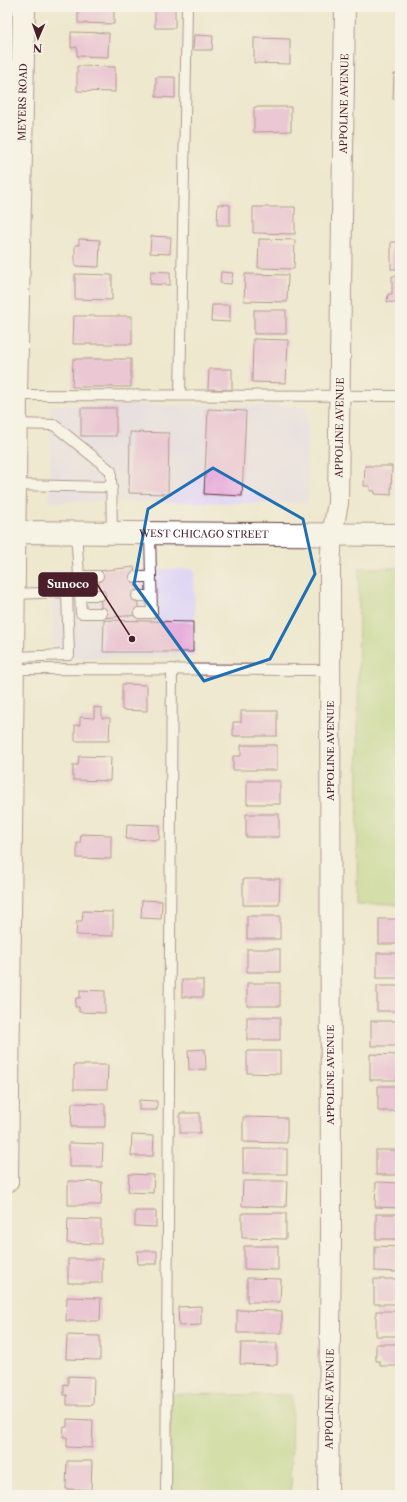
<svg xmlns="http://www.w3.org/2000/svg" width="407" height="1502" viewBox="0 0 407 1502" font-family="'Libre Caslon Text',serif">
<rect width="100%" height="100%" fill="#f7f3e8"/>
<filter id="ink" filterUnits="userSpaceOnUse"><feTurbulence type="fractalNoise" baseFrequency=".025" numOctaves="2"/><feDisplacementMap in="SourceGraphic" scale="8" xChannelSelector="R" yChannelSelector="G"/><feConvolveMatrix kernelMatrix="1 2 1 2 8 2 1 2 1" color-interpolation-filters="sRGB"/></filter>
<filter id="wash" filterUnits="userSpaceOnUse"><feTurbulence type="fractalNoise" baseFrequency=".012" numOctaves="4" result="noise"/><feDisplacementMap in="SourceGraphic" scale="16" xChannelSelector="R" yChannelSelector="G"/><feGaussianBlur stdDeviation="0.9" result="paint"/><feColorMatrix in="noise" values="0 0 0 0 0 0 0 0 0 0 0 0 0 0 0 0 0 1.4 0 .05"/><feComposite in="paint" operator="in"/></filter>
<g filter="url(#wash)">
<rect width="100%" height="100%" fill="#eee8ce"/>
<g fill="#dfd5f5">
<polygon points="50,405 308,406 308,503 50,502"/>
<polygon points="194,569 195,657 53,658 52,570"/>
</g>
<g fill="#b1d27a" stroke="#7e7852">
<polygon points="359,568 400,568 400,905 357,904"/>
<polygon points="171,1394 292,1395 291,1495 171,1495"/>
</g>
<g id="blocks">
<g fill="#e5a1da">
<polygon points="78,7 114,7 114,24 78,23"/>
<polygon points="155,7 175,8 175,28 155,28"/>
<polygon points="71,32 109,33 108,57 77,56 77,47 71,48"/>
<polygon points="194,35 213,36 212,50 193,50"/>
<polygon points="254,38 290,39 290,64 254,63"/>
<polygon points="77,66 115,67 115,92 77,91"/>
<polygon points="394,74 400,74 400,99 393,99"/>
<polygon points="156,77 175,77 175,98 156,97"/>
<polygon points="254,107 291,107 291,131 254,132"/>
<polygon points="218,204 230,205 230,225 217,225"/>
<polygon points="253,207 295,207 295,234 253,233"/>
<polygon points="151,236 171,237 170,254 150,253"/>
<polygon points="79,239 100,240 99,267 75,266 75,245 79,245"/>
<polygon points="259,239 295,240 294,269 258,268"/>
<rect x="391" y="242" width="9" height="27"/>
<polygon points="151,271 170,272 170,285 150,284"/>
<polygon points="221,272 233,273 231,284 220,283"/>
<polygon points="75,274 112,275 112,300 75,299"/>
<polygon points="245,274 288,275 287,302 244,301"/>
<polygon points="392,276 400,276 400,303 387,302 388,294 392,294"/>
<polygon points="212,305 230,305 230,322 211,321"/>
<rect x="254" y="310" width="32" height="24"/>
<polygon points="74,316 132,316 132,344 73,344"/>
<polygon points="253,339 288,340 286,383 252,382"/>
<polygon points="73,359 131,359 131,387 72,387"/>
<polygon points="209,369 232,369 232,390 208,389"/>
<rect x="81" y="408" width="35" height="28"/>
<polygon points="208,409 246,411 242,496 204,494"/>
<polygon points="130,432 169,433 168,494 129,493"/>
<polygon points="365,466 392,466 391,495 375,494 375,491 370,491 370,486 364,486"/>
<polygon points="134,567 139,615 102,618 98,571"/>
<polygon points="104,620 193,622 193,652 103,652"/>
<polygon points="122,684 147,685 147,711 122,710"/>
<polygon points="94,707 102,708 102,718 110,718 109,741 75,741 75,725 80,725 80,717 94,718"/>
<polygon points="241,711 277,711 277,736 233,736 233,722 241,722"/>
<polygon points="241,745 277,745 277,770 233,770 233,756 241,756"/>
<polygon points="79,756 111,757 110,781 73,780 73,765 78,765"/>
<rect x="247" y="781" width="33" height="23"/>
<rect x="246" y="814" width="33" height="23"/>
<polygon points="127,824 160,825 159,840 126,839"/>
<polygon points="81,834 111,835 111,859 77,858 77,843 80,843"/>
<polygon points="243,879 280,879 279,905 243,905"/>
<polygon points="142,900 162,901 161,919 141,918"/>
<polygon points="83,911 113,912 113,936 76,935 77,921 82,921"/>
<rect x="247" y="916" width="33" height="23"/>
<rect x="379" y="919" width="21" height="25"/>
<rect x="247" y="949" width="33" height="23"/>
<rect x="377" y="953" width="23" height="25"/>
<rect x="182" y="980" width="21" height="17"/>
<rect x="247" y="983" width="33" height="23"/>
<rect x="377" y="986" width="23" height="25"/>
<polygon points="80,990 105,991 105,1013 79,1012 79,1007 75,1007 76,998 80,998"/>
<rect x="247" y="1017" width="33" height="23"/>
<rect x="371" y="1021" width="29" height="25"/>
<polygon points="205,1049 206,1069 189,1070 188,1050"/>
<polygon points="247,1051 280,1051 280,1074 247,1073"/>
<polygon points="370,1054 400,1055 400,1080 370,1080"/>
<polygon points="74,1065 108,1065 107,1089 74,1089"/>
<rect x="378" y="1086" width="22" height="25"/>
<polygon points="139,1100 157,1101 157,1110 139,1110"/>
<polygon points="72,1103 105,1104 105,1127 71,1127"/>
<rect x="180" y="1113" width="20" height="20"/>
<polygon points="243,1117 287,1118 287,1143 243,1142"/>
<polygon points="132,1135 154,1136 153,1156 131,1156"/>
<polygon points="69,1143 103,1144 102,1167 69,1167"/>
<rect x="243" y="1149" width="44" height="25"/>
<rect x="376" y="1150" width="24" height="25"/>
<polygon points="129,1174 154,1175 153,1193 128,1192"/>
<polygon points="68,1181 102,1182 101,1205 68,1205"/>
<polygon points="243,1181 287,1181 286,1207 242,1206"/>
<polygon points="376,1182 400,1183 400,1208 375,1207"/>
<polygon points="135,1211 156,1211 156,1227 135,1226"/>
<polygon points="242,1213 286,1213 286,1239 242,1238"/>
<rect x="376" y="1214" width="24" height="25"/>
<polygon points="68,1219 101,1220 101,1244 67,1243"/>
<polygon points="244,1246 278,1246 278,1270 244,1269"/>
<polygon points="375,1246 400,1247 400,1272 375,1271"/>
<polygon points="137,1251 157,1251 157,1264 138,1264"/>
<rect x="68" y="1259" width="34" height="24"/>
<polygon points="247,1278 281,1279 280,1302 247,1302"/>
<polygon points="374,1279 400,1279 399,1304 374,1304"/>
<polygon points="67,1297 101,1298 100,1321 66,1321"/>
<polygon points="201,1306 201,1325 179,1326 178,1307"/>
<polygon points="237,1310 282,1311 282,1333 237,1333"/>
<rect x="376" y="1311" width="24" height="25"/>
<polygon points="67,1335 100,1336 100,1360 66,1359"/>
<polygon points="241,1343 277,1343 277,1365 240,1364"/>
<polygon points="376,1344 400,1344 400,1366 380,1366 380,1361 376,1361"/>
<polygon points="68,1376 94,1377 93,1405 67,1405 67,1395 64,1395 64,1384 68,1385"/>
<polygon points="67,1419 93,1420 92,1448 67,1447 67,1437 63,1437 64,1427 67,1427"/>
<polygon points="67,1461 92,1461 91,1490 66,1489"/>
</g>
</g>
</g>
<g filter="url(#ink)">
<use href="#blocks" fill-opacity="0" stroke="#633d43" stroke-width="1"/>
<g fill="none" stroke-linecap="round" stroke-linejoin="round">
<defs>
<g id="service">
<polyline points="15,395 400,396"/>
<polyline points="180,395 187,7"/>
<polyline points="16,424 54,425 111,471 112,533"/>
<polyline points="16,485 112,487"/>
<polyline points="76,532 79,576 98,576"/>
<polyline points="79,576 81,613 102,613"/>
<polyline points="135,577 151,577 150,533"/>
<polyline points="80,595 100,595"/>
<polyline points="137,596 151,596"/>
<polyline points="139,613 152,613 151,577"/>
<polyline points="13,657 69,655 67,592 14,594"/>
<polyline points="11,669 330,670"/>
<polyline points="166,1495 172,669"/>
</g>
<g id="minor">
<path id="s1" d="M 328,1495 L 331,1243 L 330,568 L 332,535 L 338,503 L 345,7"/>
</g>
<g id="tertiary">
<path id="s2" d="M 7,532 L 400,535"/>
<path id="s3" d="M 7,1181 L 16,395 L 24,7"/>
</g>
</defs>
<use href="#service" stroke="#633d43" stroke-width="12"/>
<use href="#minor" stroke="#633d43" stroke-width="22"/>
<use href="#tertiary" stroke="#633d43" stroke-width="24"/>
<use href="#service" stroke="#fff" stroke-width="10"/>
<use href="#minor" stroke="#fff" stroke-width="20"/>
<use href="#tertiary" stroke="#fff" stroke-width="22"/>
</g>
</g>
<path d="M0 0H407V1502H0ZM 213,468 L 303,519 L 315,574 L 270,659 L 204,681 L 134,584 L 148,509 Z" fill="#eee8ce" fill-opacity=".55" fill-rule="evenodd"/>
<path fill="none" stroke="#1f6fb2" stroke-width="3" stroke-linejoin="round" d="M 213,468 L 303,519 L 315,574 L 270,659 L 204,681 L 134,584 L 148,509 Z"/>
<g text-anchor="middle" stroke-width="4" stroke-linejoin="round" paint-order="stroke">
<g font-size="10" fill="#4a1f2b" stroke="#f7f3e8">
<text dy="4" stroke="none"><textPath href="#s3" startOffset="1079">MEYERS ROAD</textPath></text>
<text dy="4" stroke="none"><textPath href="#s1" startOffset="1392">APPOLINE AVENUE</textPath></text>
<text dy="4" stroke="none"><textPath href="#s1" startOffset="1068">APPOLINE AVENUE</textPath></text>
<text dy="4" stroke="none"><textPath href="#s2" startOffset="197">WEST CHICAGO STREET</textPath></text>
<text transform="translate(330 751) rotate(-90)" y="4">APPOLINE AVENUE</text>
<text transform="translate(330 1075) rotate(-90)" y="4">APPOLINE AVENUE</text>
<text dy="4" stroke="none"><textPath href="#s1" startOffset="96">APPOLINE AVENUE</textPath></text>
</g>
</g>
<path fill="none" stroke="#4a1f2b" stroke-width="1.5" d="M132 639L97 584"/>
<circle fill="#4a1f2b" stroke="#f7f3e8" stroke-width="1.5" cx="132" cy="639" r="4"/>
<rect fill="#4a1f2b" stroke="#4a1f2b" stroke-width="1.5" x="39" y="573" width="58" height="23" rx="4"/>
<g font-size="11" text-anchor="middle" font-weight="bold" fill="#fff">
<text x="68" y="588">Sunoco</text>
</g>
<rect width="407" height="1502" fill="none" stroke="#f7f3e8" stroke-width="24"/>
<g transform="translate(38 38) rotate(182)" stroke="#f7f3e8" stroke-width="3" paint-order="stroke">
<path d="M0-3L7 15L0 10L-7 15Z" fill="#4a1f2b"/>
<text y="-6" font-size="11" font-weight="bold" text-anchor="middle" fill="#4a1f2b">N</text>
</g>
</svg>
